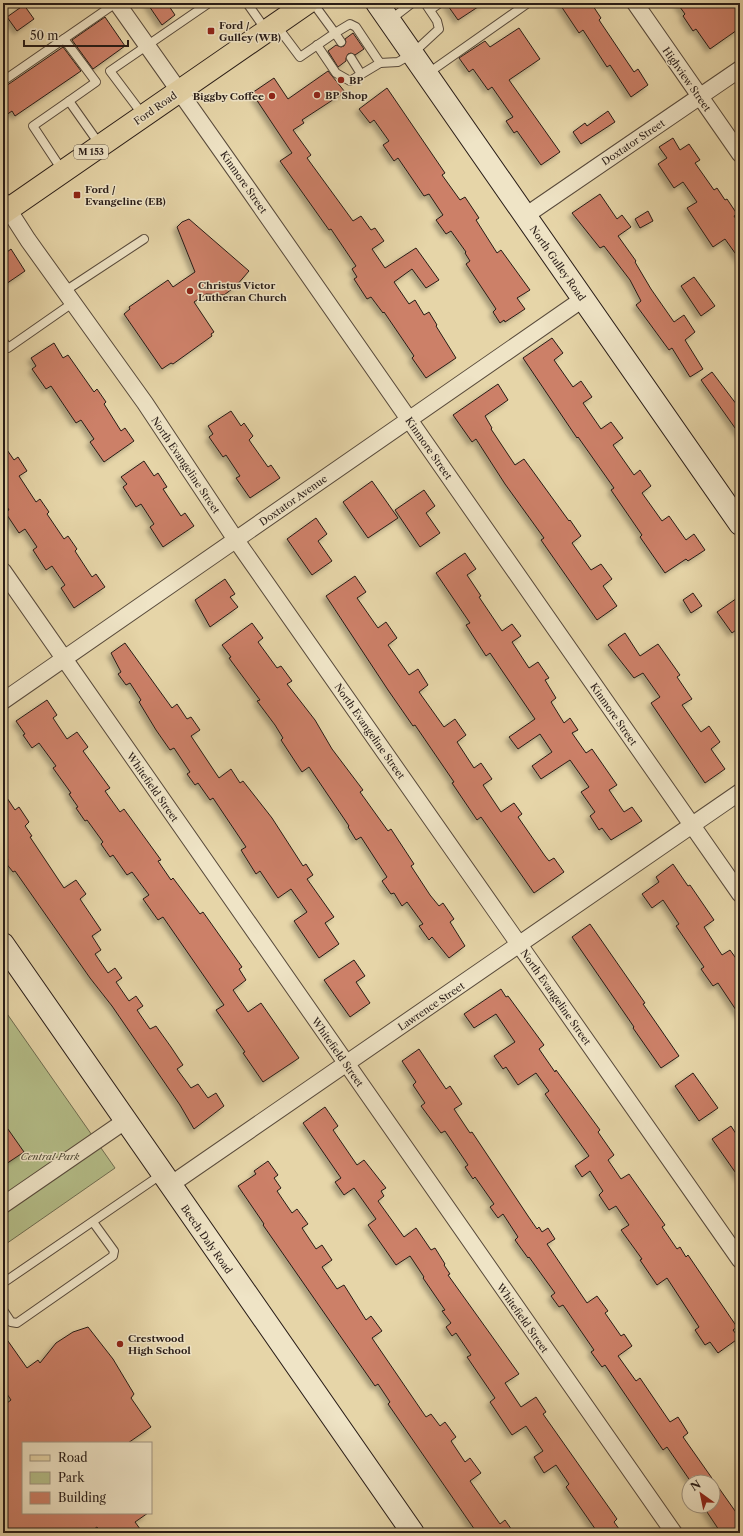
<svg xmlns="http://www.w3.org/2000/svg" width="743" height="1536" viewBox="0 0 743 1536" font-family="'Libre Caslon Text',serif">
<defs>
<filter id="shadow"><feDropShadow dx="-3.5" dy="3.5" stdDeviation="2" flood-color="#0004"/></filter>
</defs>
<rect width="100%" height="100%" fill="#e6d5a8"/>
<filter id="stains"><feTurbulence type="fractalNoise" baseFrequency=".005" numOctaves="4"/><feColorMatrix values="0 0 0 0 .2 0 0 0 0 .09 0 0 0 0 .02 0 0 0 .5 -.17"/></filter>
<radialGradient id="worn" r=".72"><stop offset=".6" stop-color="#630" stop-opacity="0"/><stop offset="1" stop-color="#630" stop-opacity=".3"/></radialGradient>
<polygon fill="#b4bd88" stroke="#6e6c50" points="3,1008 115,1168 3,1246"/>
<g fill="#cc8067" stroke="#281c17" filter="url(#shadow)">
<polygon points="147,3 167,3 175,15 162,25"/>
<polygon points="446,3 484,3 458,20"/>
<polygon points="559,3 591,3 601,18 599,20 634,72 638,69 648,85 631,97 610,65 607,67 583,30 579,33"/>
<polygon points="677,3 740,3 740,28 710,49 696,29 693,31 683,16 685,14"/>
<polygon points="24,5 34,19 17,31 7,17"/>
<polygon points="105,17 125,46 93,69 72,40"/>
<polygon points="519,28 540,59 509,80 560,152 541,165 517,131 514,133 506,121 513,117 492,87 488,90 473,69 469,72 459,58 485,41 490,47"/>
<polygon points="353,33 364,49 355,55 351,53 348,54 346,58 346,61 338,67 328,51 336,45 341,47 344,46 346,42 345,39"/>
<polygon points="63,47 81,71 15,116 12,111 3,117 3,88"/>
<polygon points="328,71 345,92 302,120 304,123 293,130 311,155 307,158 353,221 361,216 371,230 375,228 384,241 372,249 385,268 416,248 439,280 426,288 412,269 394,282 409,304 415,300 424,315 429,312 437,325 436,326 456,358 426,378 412,358 414,356 384,312 383,313 371,297 367,299 354,279 357,277 352,269 356,266 331,229 329,230 280,161 292,153 252,93 274,78 288,99"/>
<polygon points="387,88 445,173 442,175 460,200 465,197 479,218 476,220 497,253 501,250 530,290 517,298 525,309 505,322 504,320 500,323 493,312 496,309 466,264 470,261 465,253 466,252 451,231 446,234 436,220 443,215 429,194 424,196 398,158 394,161 383,145 389,141 374,120 370,123 359,109"/>
<polygon points="608,111 615,122 581,144 573,132 585,123 587,126"/>
<polygon points="673,138 680,150 689,144 700,160 695,163 714,190 717,188 725,200 727,199 737,214 734,216 740,225 740,260 725,239 713,247 687,208 697,202 683,182 674,188 658,164 667,158 659,147"/>
<polygon points="600,194 617,219 622,215 631,227 618,236 636,261 635,262 651,289 674,322 684,315 695,332 685,340 703,369 690,377 672,348 669,350 636,305 641,301 630,280 604,246 600,248 572,213"/>
<polygon points="648,211 653,221 640,228 635,219"/>
<polygon points="189,219 249,271 236,286 224,295 206,294 194,302 214,332 211,334 212,336 173,364 171,363 162,369 124,314 130,309 129,307 168,280 173,287 195,272 177,227 182,222"/>
<polygon points="11,249 25,271 3,286 3,255"/>
<polygon points="694,277 715,306 701,316 681,286"/>
<polygon points="552,338 563,353 554,360 573,387 581,381 592,397 583,403 601,429 611,422 623,438 613,445 634,475 640,470 651,486 642,493 662,521 669,516 686,540 694,534 705,550 688,561 686,559 665,573 640,537 642,535 611,490 614,488 578,437 577,438 523,358"/>
<polygon points="54,343 63,358 68,355 94,392 97,389 106,402 104,404 121,431 125,428 134,441 104,462 90,442 94,439 81,420 76,423 51,386 46,389 32,369 36,366 31,358"/>
<polygon points="712,372 740,409 740,435 701,380"/>
<polygon points="498,384 508,400 485,416 492,428 491,429 515,465 524,459 569,521 570,520 581,536 572,543 591,570 601,564 612,579 603,586 617,606 597,620 541,540 544,538 505,484 476,439 472,442 453,415"/>
<polygon points="231,411 241,426 244,423 253,436 249,440 268,467 271,465 280,478 250,498 236,478 240,476 226,455 223,457 209,437 213,434 208,426"/>
<polygon points="3,444 14,460 18,457 27,471 19,476 36,502 40,499 49,512 47,514 64,539 68,536 77,549 75,551 92,577 96,574 105,587 74,608 61,588 65,585 52,566 46,570 33,550 37,547 25,529 19,533 5,512 9,510 3,500"/>
<polygon points="144,461 154,476 158,473 167,487 163,489 181,516 185,513 194,526 163,547 150,527 154,524 141,504 136,507 123,487 127,484 121,477"/>
<polygon points="372,481 398,518 368,538 343,502"/>
<polygon points="424,490 435,506 426,513 440,533 420,547 395,510"/>
<polygon points="316,518 327,534 318,541 332,561 312,575 287,539"/>
<polygon points="465,553 476,569 467,575 481,596 479,597 502,631 512,624 521,636 512,642 529,668 538,662 549,678 545,680 556,698 551,702 564,723 570,718 578,730 572,733 586,753 592,749 617,785 609,790 624,812 632,807 642,821 611,840 602,828 599,830 590,816 595,812 581,792 589,787 570,760 541,779 532,766 552,752 540,734 518,749 509,737 535,719 490,653 486,656 466,625 470,623 436,573"/>
<polygon points="355,576 366,592 357,598 378,628 386,622 397,638 388,645 409,675 418,669 428,685 419,692 444,727 455,719 466,735 457,742 474,768 481,763 492,779 483,785 501,812 514,803 522,814 518,817 545,856 549,861 554,858 564,872 534,893 481,817 477,820 452,783 454,782 415,725 413,726 388,690 326,596"/>
<polygon points="225,579 235,594 230,597 238,607 210,627 195,600"/>
<polygon points="693,593 702,606 691,613 683,600"/>
<polygon points="740,596 740,627 732,633 717,612"/>
<polygon points="252,623 263,638 258,642 277,668 281,666 292,681 287,684 315,720 332,749 363,790 360,792 388,831 391,829 414,864 411,866 430,895 439,906 443,903 454,919 450,922 465,946 449,958 432,937 429,940 419,926 423,924 407,902 402,906 394,893 391,894 382,881 387,877 361,837 356,840 348,827 349,826 309,767 302,772 281,740 283,738 275,725 257,701 260,700 229,658 231,657 222,645"/>
<polygon points="625,633 640,656 658,644 680,675 677,677 692,699 682,705 701,732 709,726 720,742 711,749 725,769 705,783 651,703 660,697 643,673 634,678 608,645"/>
<polygon points="125,643 172,708 177,704 187,719 191,717 200,730 191,736 219,778 231,769 240,783 243,781 272,818 303,866 306,864 313,875 307,879 334,917 325,923 339,944 319,958 294,921 307,912 291,889 278,898 260,871 256,874 241,850 246,847 213,798 210,800 198,783 195,785 187,774 190,772 174,748 170,750 156,730 139,702 141,700 130,683 126,685 118,674 121,672 111,653"/>
<polygon points="47,700 57,715 53,718 67,739 77,732 88,747 83,751 110,788 105,791 120,812 124,809 161,860 158,861 171,880 173,878 200,914 203,912 242,967 239,969 246,980 233,990 248,1012 261,1003 299,1058 263,1082 243,1053 245,1052 216,1010 224,1005 163,917 158,920 143,899 149,895 132,872 127,875 113,855 110,857 101,844 103,842 87,820 85,821 76,808 78,807 69,794 71,793 53,768 56,766 39,743 32,748 23,735 25,734 16,721"/>
<polygon points="3,792 15,810 19,807 29,822 25,826 32,836 30,837 64,888 76,880 86,894 80,899 101,930 92,936 101,950 95,954 108,973 115,968 122,978 116,982 129,1001 136,996 143,1006 137,1010 150,1029 156,1026 171,1047 183,1065 177,1069 191,1088 198,1084 208,1098 216,1093 224,1106 194,1129 180,1105 112,1006 90,978 15,871 13,872 5,862 8,860 3,853"/>
<polygon points="673,864 688,886 690,885 714,920 704,927 722,955 730,950 740,964 740,1016 718,983 713,986 701,969 704,967 676,926 679,924 663,900 652,908 642,894 659,882 656,877"/>
<polygon points="590,924 645,1003 643,1004 679,1056 661,1068 633,1028 634,1027 572,937"/>
<polygon points="354,960 365,976 356,982 370,1003 350,1017 324,980"/>
<polygon points="501,989 506,997 508,996 544,1045 539,1049 555,1072 556,1070 600,1130 598,1132 614,1155 608,1160 621,1179 629,1174 665,1225 662,1227 677,1249 680,1247 686,1257 688,1255 737,1327 733,1330 739,1338 718,1353 710,1342 705,1345 695,1330 699,1327 667,1278 657,1285 640,1260 642,1259 621,1230 629,1225 616,1206 609,1210 599,1195 603,1191 590,1171 582,1177 575,1166 589,1156 545,1094 549,1091 536,1073 518,1085 506,1067 503,1069 494,1056 515,1042 496,1014 474,1028 464,1014"/>
<polygon points="419,1049 446,1089 450,1086 462,1104 454,1109 470,1133 472,1132 528,1216 537,1229 539,1227 542,1232 548,1228 555,1239 547,1244 587,1303 597,1296 608,1311 605,1313 621,1336 624,1334 632,1346 618,1356 636,1381 640,1378 670,1422 678,1417 688,1433 683,1437 740,1518 740,1533 721,1533 703,1506 713,1506 713,1482 691,1482 667,1447 663,1450 605,1365 602,1367 591,1352 594,1350 563,1305 559,1307 551,1296 555,1293 529,1257 528,1258 515,1240 518,1237 503,1214 498,1218 490,1207 494,1204 475,1177 473,1179 465,1167 468,1165 445,1131 441,1133 421,1106 425,1103 413,1085 416,1082 402,1061"/>
<polygon points="693,1073 718,1108 699,1121 675,1086"/>
<polygon points="325,1107 338,1126 333,1130 357,1165 364,1160 386,1188 381,1191 384,1196 378,1201 404,1237 416,1228 431,1250 435,1248 445,1264 444,1265 450,1274 448,1275 519,1374 505,1383 521,1407 536,1397 546,1412 543,1414 617,1519 614,1522 622,1533 598,1533 566,1487 569,1484 556,1465 544,1473 534,1457 543,1451 526,1426 512,1435 490,1402 495,1398 467,1357 471,1355 456,1333 452,1336 446,1327 451,1323 442,1311 445,1310 423,1278 424,1277 410,1256 396,1265 368,1225 376,1219 354,1188 344,1195 335,1182 341,1178 303,1123"/>
<polygon points="3,1122 24,1152 3,1166"/>
<polygon points="731,1126 740,1140 740,1179 712,1139"/>
<polygon points="268,1161 278,1175 274,1178 281,1188 277,1191 292,1213 297,1209 308,1224 302,1228 316,1249 322,1245 332,1260 322,1267 337,1289 344,1285 366,1320 371,1316 382,1331 372,1338 426,1417 431,1414 440,1426 445,1422 456,1437 451,1441 465,1462 470,1458 481,1473 470,1481 500,1524 505,1520 514,1533 477,1533 388,1404 390,1402 378,1384 375,1386 263,1225 264,1224 238,1186 256,1174 254,1171"/>
<polygon points="88,1327 113,1359 134,1394 131,1398 151,1427 128,1443 23,1443 23,1513 148,1513 135,1522 143,1533 102,1533 97,1527 88,1533 3,1533 3,1406 11,1400 3,1388 3,1334 27,1368 38,1360 40,1363 56,1343 73,1332"/>
</g>
<g fill="none" stroke-linecap="round" stroke-linejoin="round">
<defs>
<g id="lane">
<polyline points="247,3 266,30"/>
<polyline points="430,10 440,3"/>
<polyline points="390,20 412,3"/>
<polyline points="276,25 300,57 335,33 313,3"/>
<polyline points="64,39 96,82 69,101"/>
<polyline points="341,42 335,33 350,24 356,27 380,63 398,62 412,54 439,29 437,21 425,3"/>
<polyline points="317,45 336,73 350,81 380,63"/>
<polyline points="351,58 361,74"/>
<polyline points="427,74 528,3"/>
<polyline points="3,81 116,3"/>
<polyline points="143,115 110,71 209,3"/>
<polyline points="62,170 33,126 69,101 100,145"/>
<polyline points="65,291 144,239"/>
<polyline points="3,341 8,348 74,302"/>
<polyline points="3,1283 162,1174"/>
<polyline points="3,1310 11,1322 17,1323 113,1256 114,1251 93,1222"/>
</g>
<g id="street">
<polyline points="117,3 249,190 740,894"/>
<polyline points="635,3 740,154"/>
<polyline points="3,201 28,240 145,403 236,540 740,1260"/>
<polyline points="525,216 740,69"/>
<polyline points="3,571 674,1533"/>
<polyline points="3,701 583,299"/>
<polyline points="170,1185 740,792"/>
<polyline points="3,1205 125,1121"/>
</g>
<g id="secondary">
<polyline points="377,3 740,524"/>
<polyline points="3,944 413,1533"/>
</g>
<polyline id="primary" points="3,213 307,3"/>
</defs>
<use href="#lane" stroke="#584a3b" stroke-width="10"/>
<use href="#street" stroke="#584a3b" stroke-width="18"/>
<use href="#secondary" stroke="#281c17" stroke-width="24"/>
<use href="#primary" stroke="#281c17" stroke-width="24"/>
<use href="#lane" stroke="#efe4c6" stroke-width="8"/>
<use href="#street" stroke="#efe4c6" stroke-width="16"/>
<use href="#secondary" stroke="#efe4c6" stroke-width="22"/>
<use href="#primary" stroke="#e6d5a8" stroke-width="22"/>
</g>
<g fill="#8f2418" stroke="#efe4c6" stroke-width="1.5">
<rect x="207" y="27" width="8" height="8" rx="2"/>
<circle cx="341" cy="80" r="4"/>
<circle cx="317" cy="95" r="4"/>
<circle cx="272" cy="96" r="4"/>
<rect x="73" y="191" width="8" height="8" rx="2"/>
<circle cx="190" cy="291" r="4"/>
<circle cx="120" cy="1344" r="4"/>
</g>
<g text-anchor="middle" stroke-width="3" stroke-linejoin="round" paint-order="stroke">
<rect fill="#efe4c6" stroke="#64584c" stroke-width="1" x="74" y="145" width="34" height="14" rx="3"/>
<g font-size="9" font-weight="bold" fill="#281c17">
<text x="91" y="155">M 153</text>
</g>
<g font-size="10" font-weight="bold" fill="#281c17" stroke="#efe4c6" text-anchor="start">
<text x="219" y="29">Ford /<tspan x="219" dy="12">Gulley (WB)</tspan></text>
<text x="349" y="84">BP</text>
<text x="325" y="99">BP Shop</text>
<text x="264" y="100" text-anchor="end">Biggby Coffee</text>
<text x="85" y="193">Ford /<tspan x="85" dy="12">Evangeline (EB)</tspan></text>
<text x="198" y="289">Christus Victor<tspan x="198" dy="12">Lutheran Church</tspan></text>
<text x="128" y="1342">Crestwood<tspan x="128" dy="12">High School</tspan></text>
</g>
<g font-size="10" fill="#281c17" stroke="#efe4c6">
<text transform="translate(687 79) rotate(55)" y="4">Highview Street</text>
<text transform="translate(155 108) rotate(-35)" y="4">Ford Road</text>
<text transform="translate(633 142) rotate(-34)" y="4">Doxtator Street</text>
<text transform="translate(244 182) rotate(55)" y="4">Kinmore Street</text>
<text transform="translate(558 263) rotate(55)" y="4">North Gulley Road</text>
<text transform="translate(429 448) rotate(55)" y="4">Kinmore Street</text>
<text transform="translate(186 465) rotate(56)" y="4">North Evangeline Street</text>
<text transform="translate(293 500) rotate(-35)" y="4">Doxtator Avenue</text>
<text transform="translate(614 714) rotate(55)" y="4">Kinmore Street</text>
<text transform="translate(370 731) rotate(55)" y="4">North Evangeline Street</text>
<text transform="translate(153 787) rotate(55)" y="4">Whitefield Street</text>
<text transform="translate(556 997) rotate(55)" y="4">North Evangeline Street</text>
<text transform="translate(431 1006) rotate(-34)" y="4">Lawrence Street</text>
<text transform="translate(338 1052) rotate(55)" y="4">Whitefield Street</text>
<text transform="translate(207 1239) rotate(55)" y="4">Beech Daly Road</text>
<text transform="translate(523 1318) rotate(55)" y="4">Whitefield Street</text>
</g>
<g font-size="10" font-style="italic" fill="#524c39" stroke="#efe4c6">
<text x="50" y="1160">Central Park</text>
</g>
</g>
<rect width="743" height="1536" fill="none" stroke="#e6d5a8" stroke-width="16"/>
<rect x="4" y="4" width="735" height="1528" fill="none" stroke="#281c17" stroke-width="2"/>
<rect x="8" y="8" width="727" height="1520" fill="none" stroke="#281c17"/>
<rect x="22" y="1442" width="130" height="72" fill="#efe4c6" stroke="#9f9480"/>
<rect x="30" y="1455" width="20" height="6" fill="#e6d5a8" stroke="#9f9480"/>
<text x="58" y="1462" font-size="12" fill="#281c17">Road</text>
<rect x="30" y="1472" width="20" height="12" fill="#b4bd88" stroke="#9f9480"/>
<text x="58" y="1482" font-size="12" fill="#281c17">Park</text>
<rect x="30" y="1492" width="20" height="12" fill="#cc8067" stroke="#9f9480"/>
<text x="58" y="1502" font-size="12" fill="#281c17">Building</text>
<g transform="translate(701 1494) rotate(327)"><circle r="19" fill="#efe4c6" stroke="#9f9480"/>
<path d="M0-3L7 15L0 10L-7 15Z" fill="#8f2418"/>
<text y="-6" font-size="11" font-weight="bold" text-anchor="middle" fill="#281c17">N</text>
</g>
<path d="M24 40v6h104v-6" fill="none" stroke="#281c17" stroke-width="2"/>
<text x="30" y="40" font-size="12" fill="#281c17" stroke="#efe4c6" stroke-width="3" paint-order="stroke">50 m</text>
<rect width="100%" height="100%" filter="url(#stains)"/>
<rect width="100%" height="100%" fill="url(#worn)"/>
</svg>
